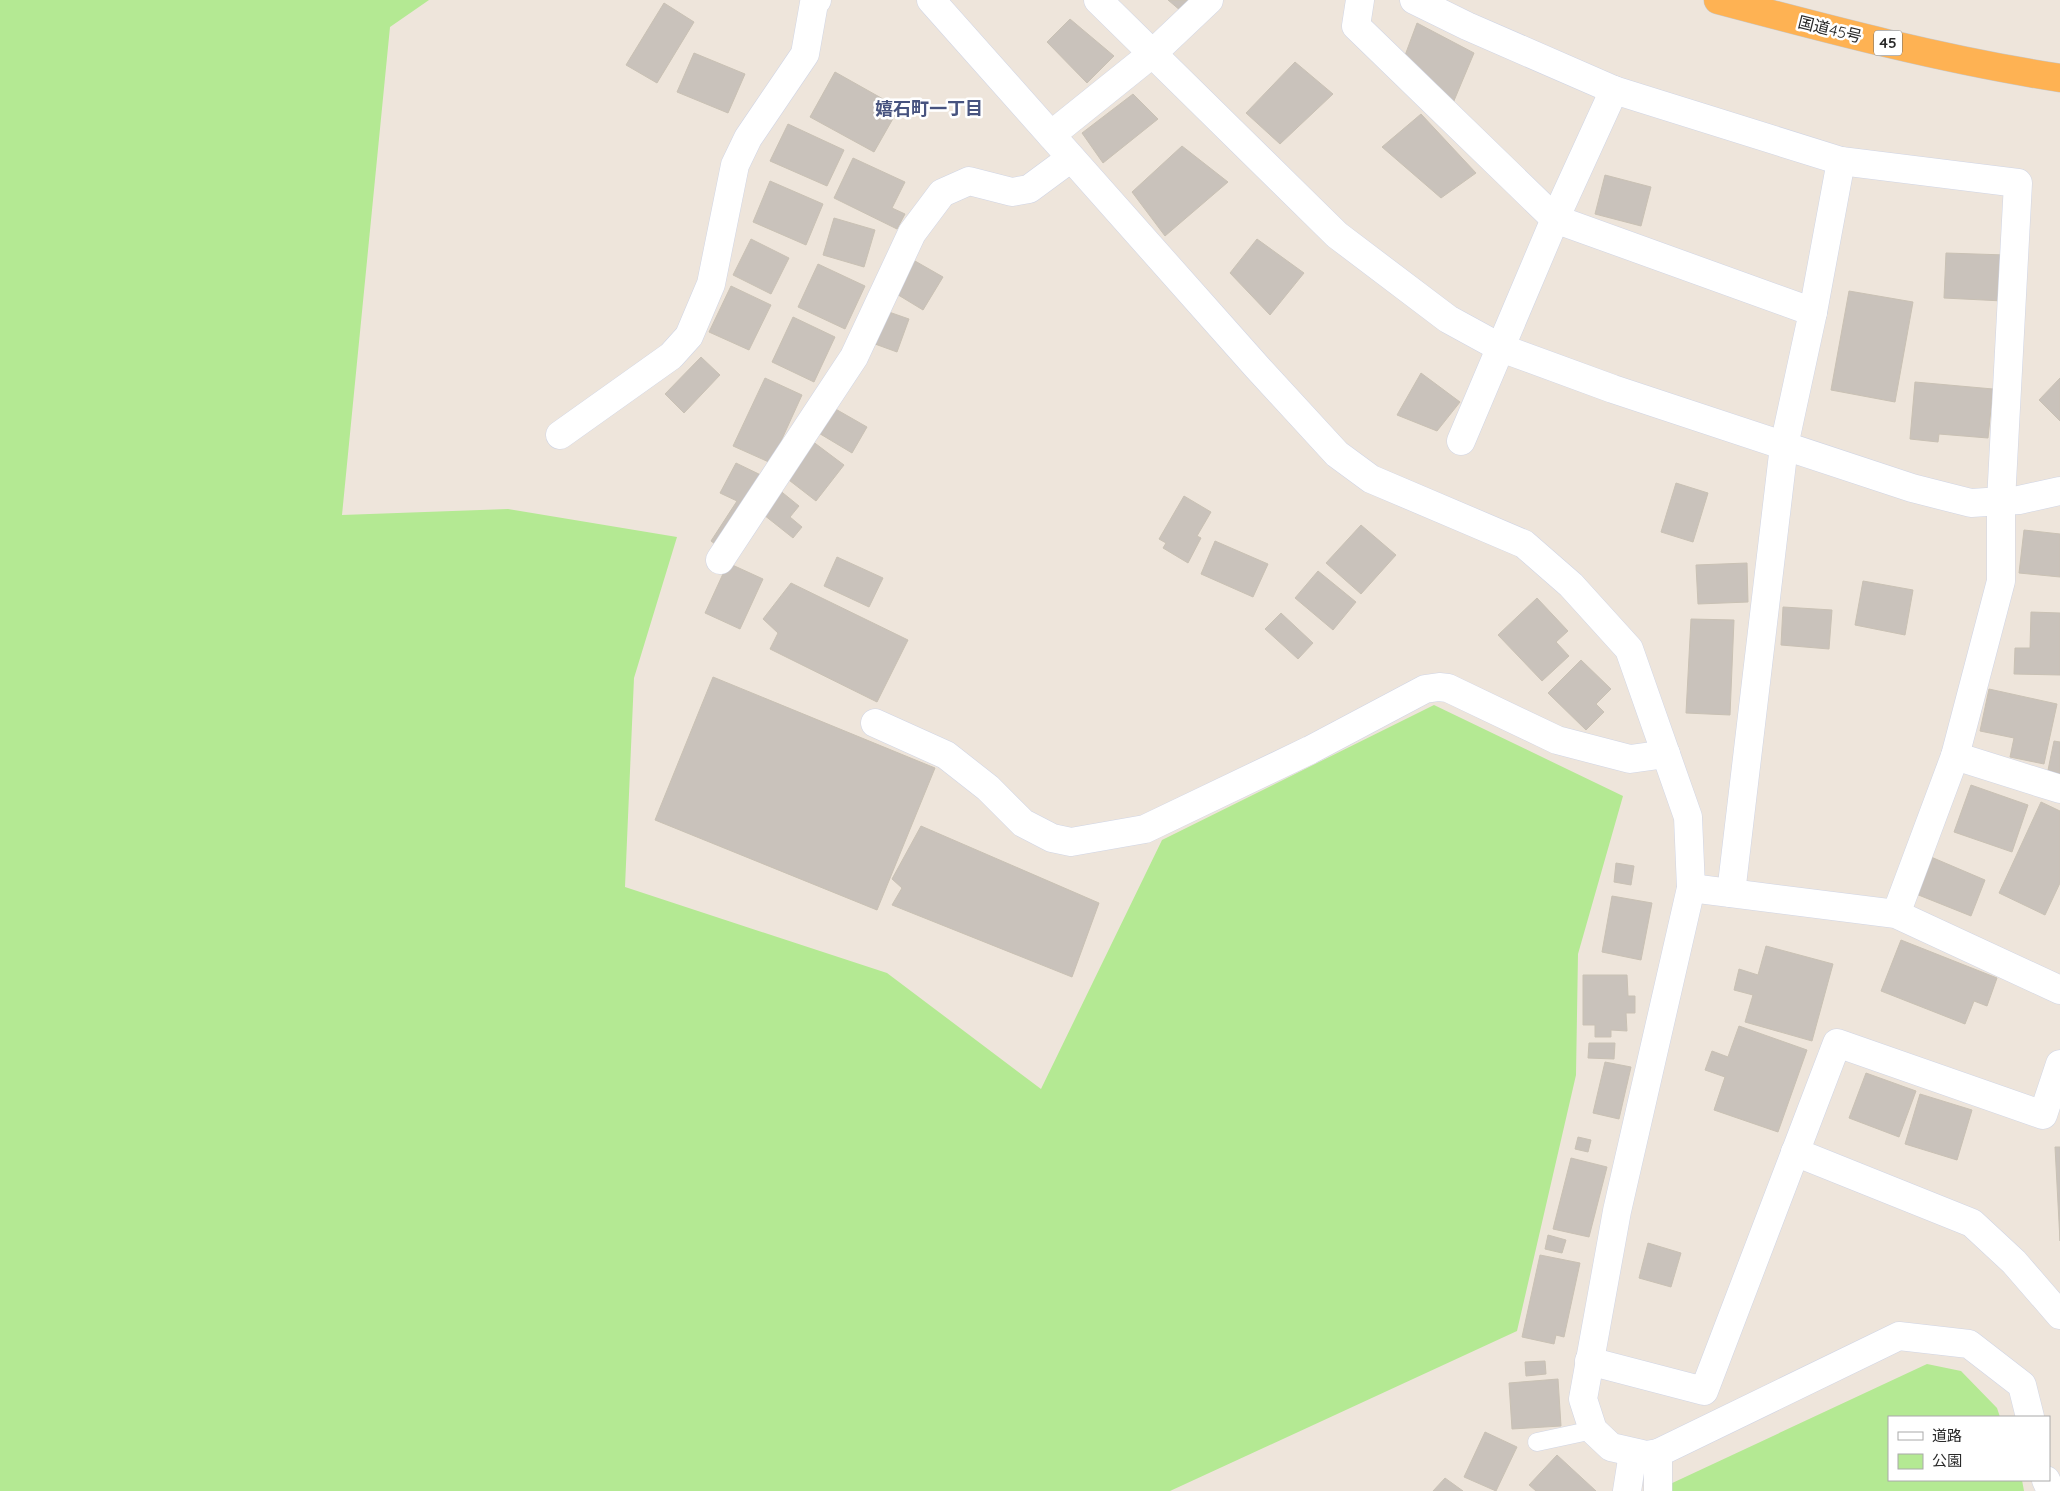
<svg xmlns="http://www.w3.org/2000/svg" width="2060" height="1491" viewBox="0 0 2060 1491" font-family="Quicksand,'Noto Sans JP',sans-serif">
<rect width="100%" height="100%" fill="#eee5db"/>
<g fill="#b4e993">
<polygon points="0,0 429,0 390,27 342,515 508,509 677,537 634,678 625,887 887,973 1041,1089 1162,840 1434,705 1623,796 1578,954 1576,1075 1517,1331 1170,1491 0,1491"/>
<polygon points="1927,1364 1961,1371 1997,1408 2000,1417 1889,1417 1889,1480 2022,1480 2024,1491 1669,1491 1668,1485"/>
</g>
<g fill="#c9c2bb" stroke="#c9c1b4">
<polygon points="1168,0 1193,0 1181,11"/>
<polygon points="664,3 694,22 657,83 626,65"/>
<polygon points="1070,19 1114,56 1087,83 1047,42"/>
<polygon points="1417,23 1474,53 1448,115 1400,69"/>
<polygon points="694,53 745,74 728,113 677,92"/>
<polygon points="1295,62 1333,94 1280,144 1246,113"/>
<polygon points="835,72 899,108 874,152 810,117"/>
<polygon points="1133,94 1158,119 1103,163 1082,133"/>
<polygon points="1421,114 1476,173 1441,198 1382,147"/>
<polygon points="788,124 844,150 827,186 770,161"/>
<polygon points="1182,146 1228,182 1165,236 1132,192"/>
<polygon points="853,158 905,182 892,208 905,214 897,229 834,198"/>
<polygon points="1605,175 1651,187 1641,226 1595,214"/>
<polygon points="770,181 823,204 806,245 753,222"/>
<polygon points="834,218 875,230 864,267 823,255"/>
<polygon points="751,239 789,258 771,294 733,275"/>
<polygon points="1257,239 1304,273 1270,315 1230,273"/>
<polygon points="1946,253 2005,255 2003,301 1944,298"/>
<polygon points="915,261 943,277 923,310 895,293"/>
<polygon points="818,264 865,286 845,329 798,307"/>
<polygon points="731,286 771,305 749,350 709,332"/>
<polygon points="1849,291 1913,302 1895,402 1831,390"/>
<polygon points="886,311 909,319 897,352 875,344"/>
<polygon points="793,317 835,337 814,382 772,362"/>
<polygon points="701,357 720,375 684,413 665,394"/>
<polygon points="1421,373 1460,402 1437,431 1397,415"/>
<polygon points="765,378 802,395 771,463 733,446"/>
<polygon points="2060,378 2060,421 2039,400"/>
<polygon points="1915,382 1993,389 1988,438 1939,434 1938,442 1910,439"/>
<polygon points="832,407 867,427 852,453 817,432"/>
<polygon points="812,441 844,465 816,501 785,477"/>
<polygon points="736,463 767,478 719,547 711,541 737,501 720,493"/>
<polygon points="1676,483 1708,493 1693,542 1661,532"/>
<polygon points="778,489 799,506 790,517 802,527 793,538 759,511"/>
<polygon points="1184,496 1211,512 1197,536 1201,538 1188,563 1163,548 1166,543 1159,539"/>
<polygon points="1361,525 1396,555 1361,594 1326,563"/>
<polygon points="2024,530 2060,534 2060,577 2019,573"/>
<polygon points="1215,541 1268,564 1253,597 1201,574"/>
<polygon points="837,557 883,578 869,607 824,586"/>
<polygon points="728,563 763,579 740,629 705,613"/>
<polygon points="1747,563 1748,602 1698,604 1696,565"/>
<polygon points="1318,571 1356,602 1333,630 1295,598"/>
<polygon points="1863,581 1913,590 1905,635 1855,625"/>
<polygon points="791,583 908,640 877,702 770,649 778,633 763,619"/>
<polygon points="1537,598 1568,631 1556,642 1569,656 1542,681 1498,635"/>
<polygon points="1783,607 1832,610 1829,649 1781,645"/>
<polygon points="2031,612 2060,613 2060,675 2014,674 2015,648 2030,648"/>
<polygon points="1281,613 1313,643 1298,659 1265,629"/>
<polygon points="1691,619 1734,620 1730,715 1686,713"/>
<polygon points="1581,660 1611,689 1596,704 1604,712 1586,730 1548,693"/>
<polygon points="713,677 935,768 877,910 655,820"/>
<polygon points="1989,689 2057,704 2044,764 2010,757 2014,738 1980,731"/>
<polygon points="2054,741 2060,742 2060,778 2047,775"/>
<polygon points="1971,785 2028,805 2012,852 1954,832"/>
<polygon points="2041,802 2060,811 2060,883 2045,915 1999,893"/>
<polygon points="921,826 1099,903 1072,977 892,905 902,888 892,879"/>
<polygon points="1931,857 1985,880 1971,916 1916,894"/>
<polygon points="1616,863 1634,866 1631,885 1614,882"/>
<polygon points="1612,896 1652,903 1641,960 1602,952"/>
<polygon points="1901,940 1997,978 1987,1006 1974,1001 1965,1024 1881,991"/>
<polygon points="1766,946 1833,964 1812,1041 1745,1022 1753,995 1734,990 1739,969 1758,975"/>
<polygon points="1583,975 1627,975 1628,996 1635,996 1635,1013 1626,1013 1627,1031 1611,1030 1611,1037 1595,1037 1595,1025 1583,1025"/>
<polygon points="1739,1026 1807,1050 1778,1132 1714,1110 1725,1077 1705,1070 1712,1051 1728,1057"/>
<polygon points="1589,1043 1615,1043 1614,1059 1588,1058"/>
<polygon points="1605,1062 1631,1067 1619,1119 1593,1113"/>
<polygon points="1866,1073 1916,1091 1899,1137 1849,1118"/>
<polygon points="1920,1094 1972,1110 1957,1160 1905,1144"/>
<polygon points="1578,1137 1591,1140 1588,1152 1575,1149"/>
<polygon points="2055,1147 2060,1147 2060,1241"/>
<polygon points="1571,1158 1607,1167 1589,1237 1553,1229"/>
<polygon points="1548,1235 1566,1240 1562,1253 1545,1249"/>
<polygon points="1648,1243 1681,1253 1671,1287 1639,1278"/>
<polygon points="1540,1255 1580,1263 1564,1337 1556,1335 1554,1344 1522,1337"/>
<polygon points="1545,1361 1546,1374 1526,1376 1525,1362"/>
<polygon points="1558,1379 1561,1426 1512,1429 1509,1383"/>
<polygon points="1485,1432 1517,1447 1496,1491 1464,1477"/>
<polygon points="1557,1455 1596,1491 1536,1491 1529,1485"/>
<polygon points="1445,1478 1463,1491 1433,1491"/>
</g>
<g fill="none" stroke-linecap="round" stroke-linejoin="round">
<defs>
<polyline id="service" points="1537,1442 1593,1430"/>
<g id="minor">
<polyline points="1360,0 1356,26 1555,219 1813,312"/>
<polyline points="1414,0 1467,26 1614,90 1841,161 2018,183 2001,501 2001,581 1955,756 1896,914"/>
<polyline points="1051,135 1153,53 1209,0"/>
<polyline points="560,435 671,356 689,336 711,284 735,165 748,138 805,54 814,3 817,0"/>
<polyline points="1461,441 1555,219 1614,90"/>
<polyline points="720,560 854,357 912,233 942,193 969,181 1012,192 1029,189 1071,158"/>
<polyline points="875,723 946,755 988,788 1023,823 1052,838 1071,842 1145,829 1310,750 1425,689 1439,687 1448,688 1557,740 1630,759 1666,754"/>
<polyline points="1955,756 2060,789"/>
<polyline points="1691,888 1896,914 2060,990"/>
<polyline points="1731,893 1784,446 1813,312 1841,161"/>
<polyline points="1795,1152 1972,1223 2014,1262 2060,1315"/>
<polyline points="1589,1361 1704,1391 1837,1043 2043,1115 2060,1064"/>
<polyline points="1627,1491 1633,1453"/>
<polyline points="1658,1491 1658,1453"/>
</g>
<g id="tertiary">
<polyline points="931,0 1257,367 1337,454 1371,479 1524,544 1571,585 1629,649 1688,817 1691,888 1617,1211 1583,1399 1593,1430 1611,1447 1646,1455 1658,1453 1899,1336 1969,1344 2022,1385 2030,1417"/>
<polyline points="1098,0 1337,235 1448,319 1501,348 1613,389 1912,488 1971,503 2019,500 2060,491"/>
<polyline points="2046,1480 2051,1491"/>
</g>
<path id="trunk" d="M 1718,0 C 1831,30 1944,60 2060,78"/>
</defs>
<use href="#service" stroke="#d0d5e5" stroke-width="19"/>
<use href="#minor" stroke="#d0d5e5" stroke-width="29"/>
<use href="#tertiary" stroke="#d0d5e5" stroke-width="29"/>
<use href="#trunk" stroke="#c8c8c8" stroke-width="29"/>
<use href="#service" stroke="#fff" stroke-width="18"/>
<use href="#minor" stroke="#fff" stroke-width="28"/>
<use href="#tertiary" stroke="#fff" stroke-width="28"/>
<use href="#trunk" stroke="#feb253" stroke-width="28"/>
</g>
<g text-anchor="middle" stroke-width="5" stroke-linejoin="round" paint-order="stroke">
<rect fill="#fff" stroke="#6a6a6a" stroke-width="1" x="1874" y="30.5" width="28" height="25" rx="4"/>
<g font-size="15" font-weight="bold" fill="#2a2a2a">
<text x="1888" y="48">45</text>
</g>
<g font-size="16" fill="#2a2a2a" stroke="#fff">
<text transform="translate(1830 29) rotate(14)" y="6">国道45号</text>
</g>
<g font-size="18" font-weight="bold" fill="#47537f" stroke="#fff">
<text x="929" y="115">嬉石町一丁目</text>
</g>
</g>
<rect x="1888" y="1416" width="162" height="65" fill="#ffffff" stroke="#aaaaaa"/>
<rect x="1898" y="1432" width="25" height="8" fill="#ffffff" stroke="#aaaaaa"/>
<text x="1932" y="1441" font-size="15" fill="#2a2a2a">道路</text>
<rect x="1898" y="1454" width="25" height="15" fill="#b4e993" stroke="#aaaaaa"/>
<text x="1932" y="1466" font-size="15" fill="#2a2a2a">公園</text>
</svg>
